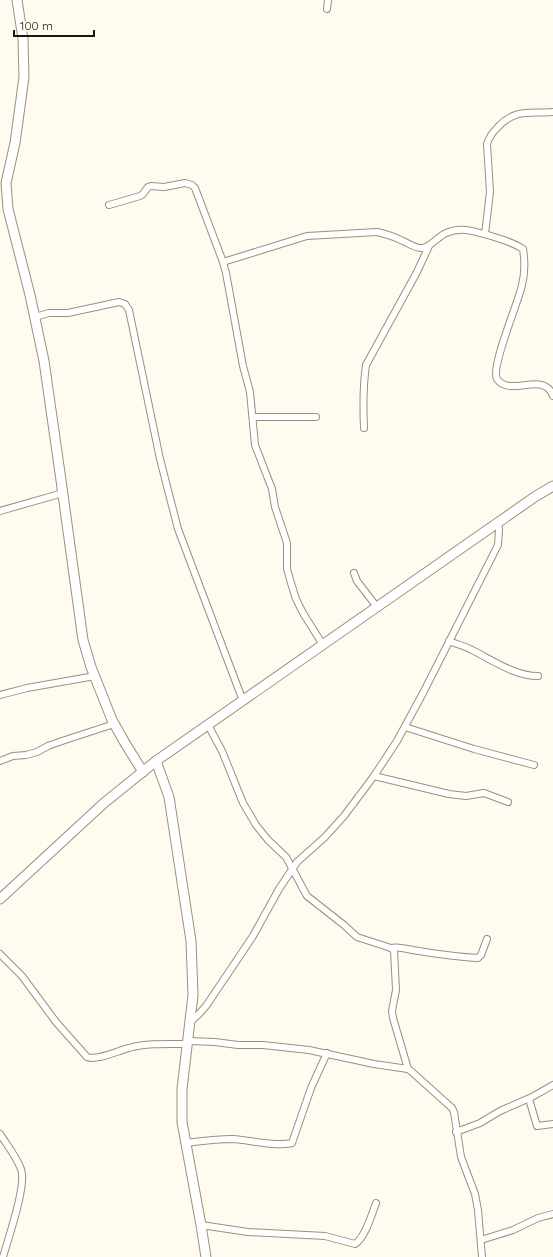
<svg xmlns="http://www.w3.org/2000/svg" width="553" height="1257" viewBox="0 0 553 1257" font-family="Quicksand,sans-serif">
<rect width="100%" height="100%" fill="#fffbf0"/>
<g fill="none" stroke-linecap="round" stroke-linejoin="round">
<defs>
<g id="street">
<polyline points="327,9 328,0"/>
<polyline points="109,205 140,196 143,194 148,187 151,186 164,187 185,183 192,185 195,188 223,262 226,273 243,366 250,392 255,445 272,489 275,507 287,543 287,569 291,583 296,599 303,613 323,645"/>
<path d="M 485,234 L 490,192 L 487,144 C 489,137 492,133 497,128 C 515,108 529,114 553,112"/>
<path d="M 223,262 L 307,236 L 377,232 C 386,234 395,237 403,241 C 410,244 416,249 423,248 C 430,247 439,236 446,233 C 462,226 476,232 491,236 C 503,240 513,242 523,249 C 525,261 525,273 522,285 C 519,301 490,368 497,379 C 510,398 544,370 553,396"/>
<polyline points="35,317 49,313 68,313 119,302 125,304 129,310 160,459 178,529 243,701"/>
<polyline points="253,417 316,417"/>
<path d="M 364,428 C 363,406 363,386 366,365 L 417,272 L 429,246"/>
<polyline points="0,511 63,493"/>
<polyline points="354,573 357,581 377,607"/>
<path d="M 449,641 C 456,644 465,646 472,650 C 492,660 515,676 538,676"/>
<polyline points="0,695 27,688 95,676"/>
<polyline points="208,725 222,751 243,803 256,825 268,840 286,857 307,896 344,925 357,937 391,948 394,950 396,990 392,1011 393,1018 408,1069"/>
<polyline points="405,727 474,749 534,765"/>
<polyline points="0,761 13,756 26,755 37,752 48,746 62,741 114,724"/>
<polyline points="374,776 449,794 466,796 484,793 508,802"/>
<path d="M 391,948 C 400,946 409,950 419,951 C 438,954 458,957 478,958 L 481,955 L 487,939"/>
<path d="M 0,954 L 22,976 L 56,1022 L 87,1057 C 97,1061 117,1051 129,1048 C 147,1043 168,1044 188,1044"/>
<polyline points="191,1021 198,1015 206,1006 237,960 253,936 279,889 297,862 325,837 344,816 374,776 397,741 423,693 498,545 499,530 498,522"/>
<polyline points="188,1041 215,1042 238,1045 263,1045 309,1050 374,1064 408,1069 412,1072 452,1108 454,1112 461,1157 475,1194 478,1210 482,1257"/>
<polyline points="529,1099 537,1126 553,1124"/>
<polyline points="456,1132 480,1123 500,1111 532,1097 553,1085"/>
<path d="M 0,1134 C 7,1145 16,1156 21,1169 C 27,1185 8,1239 3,1257"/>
<path d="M 186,1143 C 201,1141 217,1139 233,1139 C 249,1140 276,1147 292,1143 L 311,1088 L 327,1053"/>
<path d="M 201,1225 L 248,1232 L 325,1236 L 355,1244 C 365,1238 372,1214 376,1203"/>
<polyline points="481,1240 513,1230 538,1218 553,1214"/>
</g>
<g id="secondary">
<polyline points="17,0 23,39 24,77 15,143 6,183 8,209 30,295 44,361 60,473 83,640 91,667 112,720 125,743 143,772"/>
<polyline points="156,761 169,797 191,941 193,995 182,1089 182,1122 201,1225 206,1257"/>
<polyline points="0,899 104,803 156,761 493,526 536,496 553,486"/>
</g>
</defs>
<use href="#street" stroke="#9a9178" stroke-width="8"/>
<use href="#secondary" stroke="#9a9178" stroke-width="11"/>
<use href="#street" stroke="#fff" stroke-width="6"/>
<use href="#secondary" stroke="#fff" stroke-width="9"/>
</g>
<path d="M14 30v6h80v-6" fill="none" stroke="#1a170d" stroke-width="2"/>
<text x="20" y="30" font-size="12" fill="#1a170d" stroke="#fffbf0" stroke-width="3" paint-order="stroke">100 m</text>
</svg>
